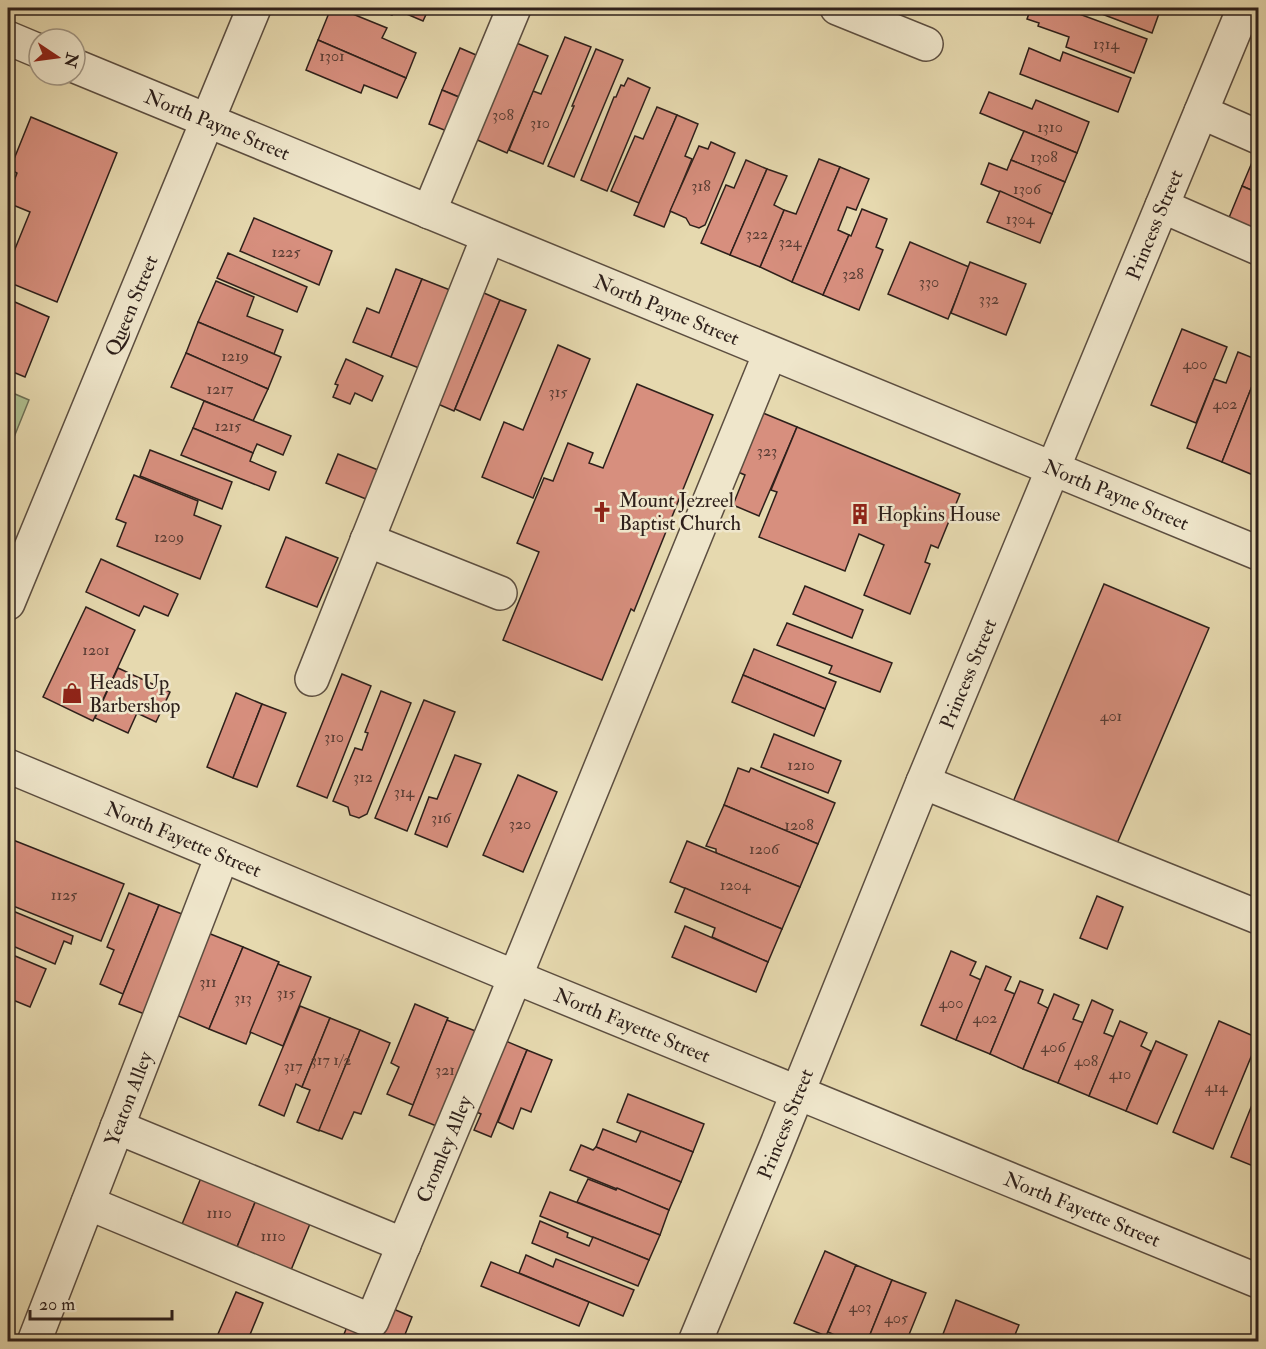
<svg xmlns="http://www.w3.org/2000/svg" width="1266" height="1349" viewBox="0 0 1266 1349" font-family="'IM FELL Double Pica',serif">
<rect width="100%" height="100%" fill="#e6d9af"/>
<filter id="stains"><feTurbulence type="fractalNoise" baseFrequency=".00333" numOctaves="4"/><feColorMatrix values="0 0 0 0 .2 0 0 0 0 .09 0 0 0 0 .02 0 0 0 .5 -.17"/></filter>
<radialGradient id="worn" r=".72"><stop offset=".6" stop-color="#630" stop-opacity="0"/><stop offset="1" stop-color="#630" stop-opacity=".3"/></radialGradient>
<polygon fill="#afc090" stroke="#6e7056" stroke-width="1.5" points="8,391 29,400 8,452"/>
<g fill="#d78f7e" stroke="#2e201b" stroke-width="1.5">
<polygon points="331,8 338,8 387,28 382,38 416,53 406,78 318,40"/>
<polygon points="373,8 429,8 423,21 395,9 392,15"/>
<polygon points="1031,8 1063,8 1147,39 1134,73 1066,47 1069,37 1038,26 1039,23 1027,19"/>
<polygon points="1086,8 1161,8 1152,33"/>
<polygon points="565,37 591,47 543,164 509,150 533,91 541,94"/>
<polygon points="318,40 406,78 397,98 364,85 361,93 306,70"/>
<polygon points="514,42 548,56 507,153 473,138"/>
<polygon points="460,48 483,58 466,100 442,90"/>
<polygon points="1029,48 1060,61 1063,52 1131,78 1118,112 1020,74"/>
<polygon points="596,49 623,60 574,177 548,166 574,106 572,106"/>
<polygon points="628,78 650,88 607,191 581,180 614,97 616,97 621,85 624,86"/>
<polygon points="442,90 466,100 452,133 429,124"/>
<polygon points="989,92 1032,109 1036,100 1089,122 1077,153 980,113"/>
<polygon points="657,107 677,115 639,203 611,191 635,136 643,139"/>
<polygon points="677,115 698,124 685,156 692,159 664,227 634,215"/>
<polygon points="31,117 117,153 57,302 8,282 8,266 30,212 8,203 8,197 17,173 10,169"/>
<polygon points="1024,131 1077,153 1065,182 1011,160"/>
<polygon points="711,142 735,153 705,225 699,228 690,225 686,218 670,211 699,146 708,149"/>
<polygon points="1256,153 1258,154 1258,193 1242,186"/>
<polygon points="819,159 840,167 792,282 760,267 784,210 796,214"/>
<polygon points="746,160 767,169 730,255 701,243 726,185 734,188"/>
<polygon points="1011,160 1065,182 1052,214 981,184 989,163 1007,170"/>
<polygon points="840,167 869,179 856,210 847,207 838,230 849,235 823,295 792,282"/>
<polygon points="767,169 787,176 774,205 784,210 760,267 730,255"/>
<polygon points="1242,186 1258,193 1258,233 1228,220"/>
<polygon points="1000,191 1052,214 1040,243 987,222"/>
<polygon points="862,209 887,219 876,247 883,250 859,310 823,295 849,235 851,236"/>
<polygon points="254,218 332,251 319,285 240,251"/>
<polygon points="910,242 969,267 948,319 888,294"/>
<polygon points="228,253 307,287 297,312 217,278"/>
<polygon points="970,262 1026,284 1006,335 951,313"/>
<polygon points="396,269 422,279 391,357 353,342 367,308 379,313"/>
<polygon points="422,279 450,290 419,368 391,357"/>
<polygon points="216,281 254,297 247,316 283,330 274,354 198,322"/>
<polygon points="477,290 500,300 454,411 431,401"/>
<polygon points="8,299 49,317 25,377 8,370"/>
<polygon points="500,300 526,310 480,420 455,409"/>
<polygon points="198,322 281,357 268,389 186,353"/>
<polygon points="1182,329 1227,347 1196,423 1151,405"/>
<polygon points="558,345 590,359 533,498 482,477 504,422 523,430"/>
<polygon points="1238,352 1258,360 1258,371 1222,462 1187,448 1214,379 1226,383"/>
<polygon points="186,353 268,389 253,421 171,387"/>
<polygon points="346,359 383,376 372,401 355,393 350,404 333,397 338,385 335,384"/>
<polygon points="1258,371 1258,477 1222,462"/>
<polygon points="637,384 713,415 634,611 631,609 602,680 503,640 539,552 517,543 544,478 553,481 568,443 593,453 589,463 603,468"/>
<polygon points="204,401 291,436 283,455 257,444 253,453 193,428"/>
<polygon points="763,413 797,427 759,516 733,505 745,475 738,472"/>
<polygon points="797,427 960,494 938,548 931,545 925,562 930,564 910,614 864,595 884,545 859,534 845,571 759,537 777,492 771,490"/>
<polygon points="193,428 253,453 250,461 276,472 269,490 181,455"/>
<polygon points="150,450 232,482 222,509 140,476"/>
<polygon points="338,454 378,470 366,499 326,483"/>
<polygon points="134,475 198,501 194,515 221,526 200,579 117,546 126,523 116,519"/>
<polygon points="286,537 338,558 317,607 266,587"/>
<polygon points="101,559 178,594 168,616 144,606 139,616 86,592"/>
<polygon points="1104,584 1209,628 1116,846 1013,802"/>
<polygon points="805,586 863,610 852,638 793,614"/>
<polygon points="86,607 135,630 93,721 43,697"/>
<polygon points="787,623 892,663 880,692 829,673 832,666 777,645"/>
<polygon points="754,649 836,682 825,709 743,675"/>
<polygon points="118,668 170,692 156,722 137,713 128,733 95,718"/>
<polygon points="342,674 371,686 327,798 297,786"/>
<polygon points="743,675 825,709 814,736 732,702"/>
<polygon points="381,691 411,703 367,814 359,818 350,815 348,807 333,801 355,748 362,750 368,733 365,732"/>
<polygon points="236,693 262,704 233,778 207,767"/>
<polygon points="424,700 455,712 407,831 375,818"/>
<polygon points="262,704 286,713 257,787 233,778"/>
<polygon points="774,734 841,761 828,793 761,767"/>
<polygon points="455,755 481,764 447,847 415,834 429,797 437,799"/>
<polygon points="738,768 749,772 751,768 835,803 818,844 724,805"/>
<polygon points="518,775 557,792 523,872 483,855"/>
<polygon points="724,805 818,844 800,887 716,853 716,849 706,846"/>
<polygon points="8,838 124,884 101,941 8,904"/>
<polygon points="687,841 800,887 782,929 670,882"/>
<polygon points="685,888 782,929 768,962 712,937 715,928 675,912"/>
<polygon points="129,893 159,905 123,994 100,984 114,950 107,947"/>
<polygon points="1097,896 1123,907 1107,949 1080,938"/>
<polygon points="159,905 187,916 147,1015 119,1004"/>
<polygon points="8,909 73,936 71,944 64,941 55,964 8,944"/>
<polygon points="685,926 768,962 756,992 672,957"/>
<polygon points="208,933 243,947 209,1029 174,1014"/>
<polygon points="243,947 279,962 246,1044 209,1029"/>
<polygon points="951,951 976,962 970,975 981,980 956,1040 921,1025"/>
<polygon points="8,953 46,969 30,1007 8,998"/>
<polygon points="278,964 311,977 283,1046 250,1032"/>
<polygon points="986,966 1011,977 1005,990 1015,994 990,1054 956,1040"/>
<polygon points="1020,981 1043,990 1038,1003 1048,1008 1023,1069 990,1054"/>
<polygon points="1054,994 1079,1005 1073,1019 1084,1023 1058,1083 1023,1069"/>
<polygon points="1092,1000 1113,1010 1104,1033 1114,1037 1089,1096 1058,1083"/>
<polygon points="415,1004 448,1018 413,1105 387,1094 399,1067 391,1063"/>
<polygon points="300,1006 330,1018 302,1087 296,1084 284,1116 259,1105"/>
<polygon points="330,1018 360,1030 319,1131 297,1122 310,1090 302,1087"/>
<polygon points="447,1020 478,1032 439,1127 409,1115"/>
<polygon points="1120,1021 1147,1033 1141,1046 1151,1051 1126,1111 1089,1096"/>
<polygon points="1219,1021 1258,1038 1258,1040 1213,1149 1173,1132"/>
<polygon points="360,1030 390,1043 361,1114 354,1112 342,1139 319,1130"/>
<polygon points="501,1039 527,1050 491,1137 474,1130 481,1114 472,1110"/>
<polygon points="1156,1041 1187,1055 1157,1124 1126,1111"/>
<polygon points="527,1050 552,1060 531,1112 521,1108 513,1129 498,1122"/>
<polygon points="1258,1090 1258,1168 1231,1157"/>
<polygon points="628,1094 704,1124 693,1152 617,1122"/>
<polygon points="603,1129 636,1142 641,1131 693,1152 681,1182 596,1147"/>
<polygon points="581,1145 593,1150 596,1147 681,1182 669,1210 570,1170"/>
<polygon points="203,1173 258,1195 235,1252 180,1229"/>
<polygon points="588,1179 616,1190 617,1188 669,1210 660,1235 577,1202"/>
<polygon points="550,1192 660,1235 649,1260 540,1216"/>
<polygon points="258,1195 312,1219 289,1275 235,1252"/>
<polygon points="540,1221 568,1233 567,1237 589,1246 593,1237 649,1260 638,1286 532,1243"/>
<polygon points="825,1251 856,1265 826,1336 794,1323"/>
<polygon points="526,1255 553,1267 556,1259 634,1290 623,1316 519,1273"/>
<polygon points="491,1262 589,1302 579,1326 481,1286"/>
<polygon points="856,1265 892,1280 867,1342 850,1342 828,1332"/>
<polygon points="892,1280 926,1293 906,1342 867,1342"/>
<polygon points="236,1292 263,1303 247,1342 205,1342 206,1337 215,1341"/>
<polygon points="956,1300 1019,1325 1012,1342 940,1342"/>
<polygon points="391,1308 412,1317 402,1342 341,1342 348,1324 379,1337"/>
</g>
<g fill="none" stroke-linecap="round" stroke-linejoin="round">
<defs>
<g id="minor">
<polyline points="837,8 926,44"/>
<polyline points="8,38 39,51"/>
<path id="s1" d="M 75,66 L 1258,553"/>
<polyline points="1201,112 1258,137"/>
<polyline points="1162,206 1258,248"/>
<polyline points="429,212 514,8"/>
<polyline points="367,540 500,593"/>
<path id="s2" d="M 8,603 L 254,8"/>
<polyline points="312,679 488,237"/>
<path id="s3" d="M 8,766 L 515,977 L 1258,1281"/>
<polyline points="923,782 1258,917"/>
<polyline points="117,1127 404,1245"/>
<path id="s4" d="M 88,1203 L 372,1321 L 496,1024 L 770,353"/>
<path id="s5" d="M 34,1342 L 222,856"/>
<path id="s6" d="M 695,1342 L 775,1149 L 923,782 L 1244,8"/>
</g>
</defs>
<use href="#minor" stroke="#5c4e40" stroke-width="36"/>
<use href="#minor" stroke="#efe6cb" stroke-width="33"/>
</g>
<defs>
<symbol id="church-bare" viewBox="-9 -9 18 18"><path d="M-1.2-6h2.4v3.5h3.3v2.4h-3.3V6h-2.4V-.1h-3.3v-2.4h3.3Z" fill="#8f2418" stroke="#efe6cb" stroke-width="2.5" paint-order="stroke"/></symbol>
<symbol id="building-bare" viewBox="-9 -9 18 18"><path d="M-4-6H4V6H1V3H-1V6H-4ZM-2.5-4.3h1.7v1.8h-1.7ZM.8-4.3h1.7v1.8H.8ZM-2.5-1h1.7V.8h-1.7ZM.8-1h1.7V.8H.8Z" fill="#8f2418" stroke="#efe6cb" stroke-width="2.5" paint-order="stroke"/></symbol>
<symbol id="shop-bare" viewBox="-9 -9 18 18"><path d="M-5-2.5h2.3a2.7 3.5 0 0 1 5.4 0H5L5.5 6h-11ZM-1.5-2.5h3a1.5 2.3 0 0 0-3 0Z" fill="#8f2418" stroke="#efe6cb" stroke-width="2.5" paint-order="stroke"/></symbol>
</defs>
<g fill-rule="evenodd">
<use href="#church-bare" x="587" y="497" width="30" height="30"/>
<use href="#building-bare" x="845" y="499" width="30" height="30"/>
<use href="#shop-bare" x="57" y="678" width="30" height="30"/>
</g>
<g text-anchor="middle" stroke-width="5" stroke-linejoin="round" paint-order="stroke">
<g font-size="16" fill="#583c34">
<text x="1106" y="49">1314</text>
<text x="332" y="61">1301</text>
<text x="503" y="120">308</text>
<text x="540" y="128">310</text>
<text x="1050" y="132">1310</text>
<text x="1044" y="162">1308</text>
<text x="701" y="191">318</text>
<text x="1027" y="194">1306</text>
<text x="1020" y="224">1304</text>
<text x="757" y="239">322</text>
<text x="790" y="247">324</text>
<text x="286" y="257">1225</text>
<text x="853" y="279">328</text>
<text x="929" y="287">330</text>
<text x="989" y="304">332</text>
<text x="235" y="361">1219</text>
<text x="1195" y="369">400</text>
<text x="220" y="394">1217</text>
<text x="558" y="397">315</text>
<text x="1225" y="409">402</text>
<text x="228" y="431">1215</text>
<text x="767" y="456">323</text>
<text x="169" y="542">1209</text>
<text x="96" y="655">1201</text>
<text x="1111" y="721">401</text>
<text x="334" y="742">310</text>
<text x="801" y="770">1210</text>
<text x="363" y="782">312</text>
<text x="404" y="797">314</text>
<text x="441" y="823">316</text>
<text x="520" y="829">320</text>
<text x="799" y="830">1208</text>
<text x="764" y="854">1206</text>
<text x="735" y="890">1204</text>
<text x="64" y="900">1125</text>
<text x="208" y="987">311</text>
<text x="286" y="998">315</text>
<text x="243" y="1003">313</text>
<text x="951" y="1008">400</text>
<text x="985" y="1023">402</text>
<text x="1053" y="1052">406</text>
<text x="331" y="1065">317 1/2</text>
<text x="1086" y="1066">408</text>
<text x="293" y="1071">317</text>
<text x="445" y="1075">321</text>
<text x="1120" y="1079">410</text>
<text x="1216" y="1092">414</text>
<text x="219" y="1218">1110</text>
<text x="273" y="1241">1110</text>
<text x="860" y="1312">403</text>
<text x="896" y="1323">405</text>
</g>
<g font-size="20" fill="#2e201b" stroke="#efe6cb">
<text dy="7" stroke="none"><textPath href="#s1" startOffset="154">North Payne Street</textPath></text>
<text dy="7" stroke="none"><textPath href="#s6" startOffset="1208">Princess Street</textPath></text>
<text dy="7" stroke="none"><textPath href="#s2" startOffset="322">Queen Street</textPath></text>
<text dy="7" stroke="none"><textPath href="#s1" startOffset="640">North Payne Street</textPath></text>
<text dy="7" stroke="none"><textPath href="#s1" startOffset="1126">North Payne Street</textPath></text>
<text dy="7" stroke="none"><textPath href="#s6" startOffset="722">Princess Street</textPath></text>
<text dy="7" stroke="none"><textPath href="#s3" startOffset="190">North Fayette Street</textPath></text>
<text dy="7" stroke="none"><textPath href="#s3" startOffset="676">North Fayette Street</textPath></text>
<text dy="7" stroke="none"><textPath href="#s5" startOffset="261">Yeaton Alley</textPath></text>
<text dy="7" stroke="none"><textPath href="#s6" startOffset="236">Princess Street</textPath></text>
<text dy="7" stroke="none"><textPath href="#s4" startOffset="494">Cromley Alley</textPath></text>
<text dy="7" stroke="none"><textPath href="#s3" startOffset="1162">North Fayette Street</textPath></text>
</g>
<g font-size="20" fill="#2e201b" stroke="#efe6cb" text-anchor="start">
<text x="619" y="507">Mount Jezreel<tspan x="619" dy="23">Baptist Church</tspan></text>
<text x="877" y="521">Hopkins House</text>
<text x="89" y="689">Heads Up<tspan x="89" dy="23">Barbershop</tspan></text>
</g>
</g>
<rect width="1266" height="1349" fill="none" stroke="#e6d9af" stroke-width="30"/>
<rect x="9" y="9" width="1248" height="1331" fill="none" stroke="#2e201b" stroke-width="3"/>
<rect x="15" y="15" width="1236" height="1319" fill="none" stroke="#2e201b" stroke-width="1.5"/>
<g transform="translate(57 57) rotate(103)"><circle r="28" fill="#efe6cb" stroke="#a29785" stroke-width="1.5"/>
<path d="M0-4.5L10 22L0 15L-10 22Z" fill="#8f2418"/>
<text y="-9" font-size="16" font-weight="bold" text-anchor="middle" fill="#2e201b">N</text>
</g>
<path d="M30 1310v9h142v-9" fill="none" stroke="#2e201b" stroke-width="3"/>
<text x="39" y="1310" font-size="18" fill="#2e201b" stroke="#efe6cb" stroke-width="4.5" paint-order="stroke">20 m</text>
<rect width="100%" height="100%" filter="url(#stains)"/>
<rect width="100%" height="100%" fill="url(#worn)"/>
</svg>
